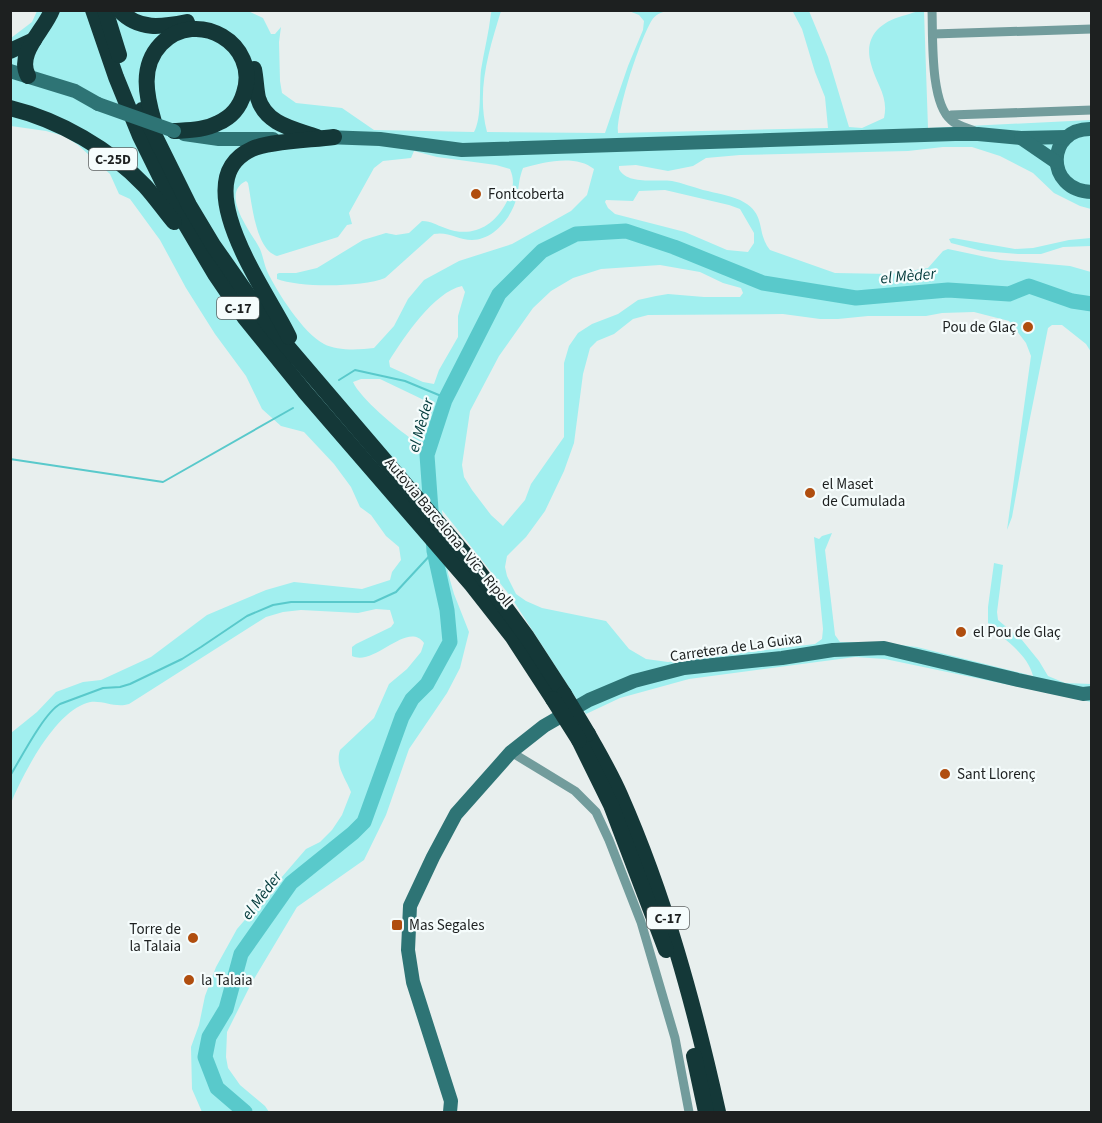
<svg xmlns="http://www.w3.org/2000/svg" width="1102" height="1123" viewBox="0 0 1102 1123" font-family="'Source Sans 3',sans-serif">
<rect width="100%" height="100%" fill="#e8efee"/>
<g fill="#a1efef" fill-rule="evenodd">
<path d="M 792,10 L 809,11 L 828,57 L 849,127 L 862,128 L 884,118 C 889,96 876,84 871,64 C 863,36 881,21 906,15 C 913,13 916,11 924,11 L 928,128 L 1091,120 L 1091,209 L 1080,206 L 1054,193 L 1033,173 L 1000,156 L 972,147 L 943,147 L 908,151 L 740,155 L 706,158 L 693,166 L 668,171 L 636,165 L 619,166 L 619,169 C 627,185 656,179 672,181 C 682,183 693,187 703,190 C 716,193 728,195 740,200 C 768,214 755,231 770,250 L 835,273 L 891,274 L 928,268 L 943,251 L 948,249 L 1000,260 L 1070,266 L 1091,272 L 1091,352 L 1086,344 L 1062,325 L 1052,325 L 1048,328 L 1029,423 L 1012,517 L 1007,530 L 1031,356 L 1026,343 L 1009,321 L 974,312 L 942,313 L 926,316 L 868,316 L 838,319 L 820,319 L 783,314 L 648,315 L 633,319 L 614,334 L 597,341 L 590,348 L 583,374 L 574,443 L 564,471 L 545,511 L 526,537 L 507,556 L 505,567 L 507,576 L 516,594 L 526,601 L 542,608 L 606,621 L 629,649 L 646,659 L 668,662 L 815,644 L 822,639 L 823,629 L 814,537 L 819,539 L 822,536 L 832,533 L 825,550 L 835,635 L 840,642 L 884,643 L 917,647 L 1033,676 C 1027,652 1003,640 988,623 L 988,607 L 994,563 L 1003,565 L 997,612 L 998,620 L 1022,640 L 1039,661 L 1048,676 L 1065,683 L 1091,684 L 1091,702 L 885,659 L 855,657 L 689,679 L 620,698 L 586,714 L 511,597 L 442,510 L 448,573 L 454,594 L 469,632 L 460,668 L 447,693 L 409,749 L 386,815 L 364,860 L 297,907 L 251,984 L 227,1032 L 226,1057 L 228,1068 L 240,1085 L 265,1106 L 269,1112 L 202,1112 L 192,1089 L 191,1047 L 199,1025 L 205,996 L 216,967 L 237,929 L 306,849 L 320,842 L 332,830 L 342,815 L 351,792 C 345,777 335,766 340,750 L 374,718 L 389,684 L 407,669 L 421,652 L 424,643 C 407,620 375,667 352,656 L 352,647 L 356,644 L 391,627 L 394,623 L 390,610 L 376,609 L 358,613 L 301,610 L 283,612 L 266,617 L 129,704 C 113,709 99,697 84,704 C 53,716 23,774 11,803 L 11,733 L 37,712 L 56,692 L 83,682 L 101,680 L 151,657 L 207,615 L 266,590 L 294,582 L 362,589 L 390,580 L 392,572 L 401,560 L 399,547 L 386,536 L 371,515 L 360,507 L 351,487 L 334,464 L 304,432 L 281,426 L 262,409 L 246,376 L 215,334 L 186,288 L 160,240 L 130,199 L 119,194 L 110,174 L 78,145 L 64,136 L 46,131 L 11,126 L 11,38 L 32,22 L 37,11 L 248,11 L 263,18 L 271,34 L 275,34 L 281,27 L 279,42 L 280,81 L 282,93 L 296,103 L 342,108 L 374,130 L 474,132 C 482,118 479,88 481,70 C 484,51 489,32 491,13 L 492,11 L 501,11 C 489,50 476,91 487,132 L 605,133 L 628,66 L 643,30 L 644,21 L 639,15 L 629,11 L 667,11 C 661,12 655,15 652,20 C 640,39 616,113 618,133 L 828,128 L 825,97 L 815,72 L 802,29 ZM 414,151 L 437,157 L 496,165 L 510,169 C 516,183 512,193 505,205 C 492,228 470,238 445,228 C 436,225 432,221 422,221 L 409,233 L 396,235 L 386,233 L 363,240 L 317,268 L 296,273 L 279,273 L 277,274 L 277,279 C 300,288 363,287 385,278 L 434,234 C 448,231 458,240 472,240 C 494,240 513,216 517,196 C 519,186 519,178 523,168 C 543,162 576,154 594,169 L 587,195 L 571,211 L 512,244 L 459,261 L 424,280 L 408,299 L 394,326 L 374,348 C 359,350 337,351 324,344 C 303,333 277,292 267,271 C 264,264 263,256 260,249 C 252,233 219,194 246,181 L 248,183 C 252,202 255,249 277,256 L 338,237 L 347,225 L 352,224 L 349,213 L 374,168 L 383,161 L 411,158 ZM 665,190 L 729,205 L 740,209 L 754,233 L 754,243 L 748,252 L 727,250 L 685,232 L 615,214 L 608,208 L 605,202 L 606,200 L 633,201 L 639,191 ZM 660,265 L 700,272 L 723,283 L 741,288 L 743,293 L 740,297 L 704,297 L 668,294 L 656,296 L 638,300 L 618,314 L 592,324 L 578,333 L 569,346 L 564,363 L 564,437 L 531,484 L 525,500 L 503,526 L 491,515 L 472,490 L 464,477 L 462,465 L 470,411 L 499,356 L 533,308 L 551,291 L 573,278 L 601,269 ZM 462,286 L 465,292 L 458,316 L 458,337 L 439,370 L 434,384 L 423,382 L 390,367 L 389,361 C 404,337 434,292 462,286 ZM 361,379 L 380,379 L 426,401 L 412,439 C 397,429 360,398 353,382 Z"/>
<polygon points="953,238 1015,249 1033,248 1069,240 1091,238 1091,246 1063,247 1041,254 1018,254 982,251 951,243 949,239"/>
</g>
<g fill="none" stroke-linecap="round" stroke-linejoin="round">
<g stroke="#59c9cb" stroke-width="2">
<polyline points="339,380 355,370 405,381 446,398"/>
<polyline points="10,459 163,482 293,408"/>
<path d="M 10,776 C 21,758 44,713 60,704 L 103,688 L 120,687 L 130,684 L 182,659 L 201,647 L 247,616 L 273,605 L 291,602 L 374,602 L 396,592 L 434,551"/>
</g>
<polyline stroke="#59c9cb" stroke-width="15" points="245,1112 217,1088 205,1057 209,1037 226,1009 241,954 291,883 353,833 364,822 402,717 412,699 427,684 450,642 447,610 434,551 427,455 445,400 499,294 542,251 576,234 626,231 674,247 763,283 856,298 948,290 1009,294 1029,286 1072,301 1092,304"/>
<g stroke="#729c9c" stroke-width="9">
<path d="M 932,10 C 933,37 930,103 951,120 C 957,126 968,128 977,132"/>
<polyline points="933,34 1092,29"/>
<polyline points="951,115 1092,110"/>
<polyline points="511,752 575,791 596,812 609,840 641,922 675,1038 689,1112"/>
</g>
<g stroke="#2e7475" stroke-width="14">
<polyline points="10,71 75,91 98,104"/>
<path d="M 1092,129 C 1046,127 1044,191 1092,192"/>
<polyline points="184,134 219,139 273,139"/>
<polyline points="325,137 380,139 462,150 955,134 978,134 1021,138 1067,137"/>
<polyline points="1021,138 1056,162"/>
<polyline points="450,1112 451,1101 413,982 408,950 410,906 433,857 456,814 511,752 544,726 589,700 634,681 684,668 782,658 833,650 884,648 1018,680 1083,694 1092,693"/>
</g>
<g stroke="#143838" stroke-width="16">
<polyline points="93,10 116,77 140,136 173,203 215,274 245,318 305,392 472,585 512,636 553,699"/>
<polyline points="105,10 119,55"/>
<path d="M 119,10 C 139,31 162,27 187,22"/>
<polyline points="10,51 34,40"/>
<path d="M 254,69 C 256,79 256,89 258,98 C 266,125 295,129 317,137"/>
<path d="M 28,76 C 16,53 44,31 52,10"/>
<path d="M 10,108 C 59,120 110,149 145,186 C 155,197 164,210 174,222"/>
<polyline points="142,110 189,205 213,245 269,325 474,565 527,637 564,694"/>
<path d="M 154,122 C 146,95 140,66 161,44 C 197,7 260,44 244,93 C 240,107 232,117 218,123 C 205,130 189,130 174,131"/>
<path d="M 289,337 C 271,297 182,181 252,149 C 270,141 313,140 334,137"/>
<path d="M 588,734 C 599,754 611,774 620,795 C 665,897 694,1004 718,1112"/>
<polyline points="579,740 611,805 666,950"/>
<polyline points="694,1056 706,1112"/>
</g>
<polyline stroke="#2e7475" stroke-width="14" points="98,104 174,131"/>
<g stroke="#143838" stroke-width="16">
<polyline points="564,694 588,734"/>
<polyline points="553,699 579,740"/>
</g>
</g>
<g fill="#b04e0f" stroke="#f5fcfc" stroke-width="2">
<circle cx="476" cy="194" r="6"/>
<circle cx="1028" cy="327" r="6"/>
<circle cx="810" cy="493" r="6"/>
<circle cx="961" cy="632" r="6"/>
<circle cx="945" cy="774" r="6"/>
<rect x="391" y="919" width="12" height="12" rx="3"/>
<circle cx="193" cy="938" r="6"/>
<circle cx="189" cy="980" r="6"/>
</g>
<g text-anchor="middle" stroke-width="4.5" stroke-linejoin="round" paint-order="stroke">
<g fill="#f5fcfc" stroke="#5e6262" stroke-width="1.5">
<rect x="89" y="148" width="48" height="22" rx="4.5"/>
<rect x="217" y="297" width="42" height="22" rx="4.5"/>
<rect x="647" y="907" width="42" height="22" rx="4.5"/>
</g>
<g font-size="14" font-weight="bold" fill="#1d2020">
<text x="113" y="164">C-25D</text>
<text x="238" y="313">C-17</text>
<text x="668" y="923">C-17</text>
</g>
<g font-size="15" fill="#1d2020" stroke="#f5fcfc" text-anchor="start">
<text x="488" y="199">Fontcoberta</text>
<text x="1016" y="332" text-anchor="end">Pou de Glaç</text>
<text x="822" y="489">el Maset<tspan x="822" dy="17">de Cumulada</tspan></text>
<text x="973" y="637">el Pou de Glaç</text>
<text x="957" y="779">Sant Llorenç</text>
<text x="409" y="930">Mas Segales</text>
<text x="181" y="934" text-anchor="end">Torre de<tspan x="181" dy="17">la Talaia</tspan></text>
<text x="201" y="985">la Talaia</text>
</g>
<g font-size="15" fill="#1d2020" stroke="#f5fcfc">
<text transform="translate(449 532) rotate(50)" y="5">Autovia Barcelona - Vic - Ripoll</text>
<text transform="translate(736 647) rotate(-8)" y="5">Carretera de La Guixa</text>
</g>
<g font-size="16" font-style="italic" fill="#023a3b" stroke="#f5fcfc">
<text transform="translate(908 275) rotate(-5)" y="6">el Mèder</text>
<text transform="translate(420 425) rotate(-74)" y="6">el Mèder</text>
<text transform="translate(261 895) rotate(-53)" y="6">el Mèder</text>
</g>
</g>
<rect width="1102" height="1123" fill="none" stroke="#1d2020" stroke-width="24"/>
</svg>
